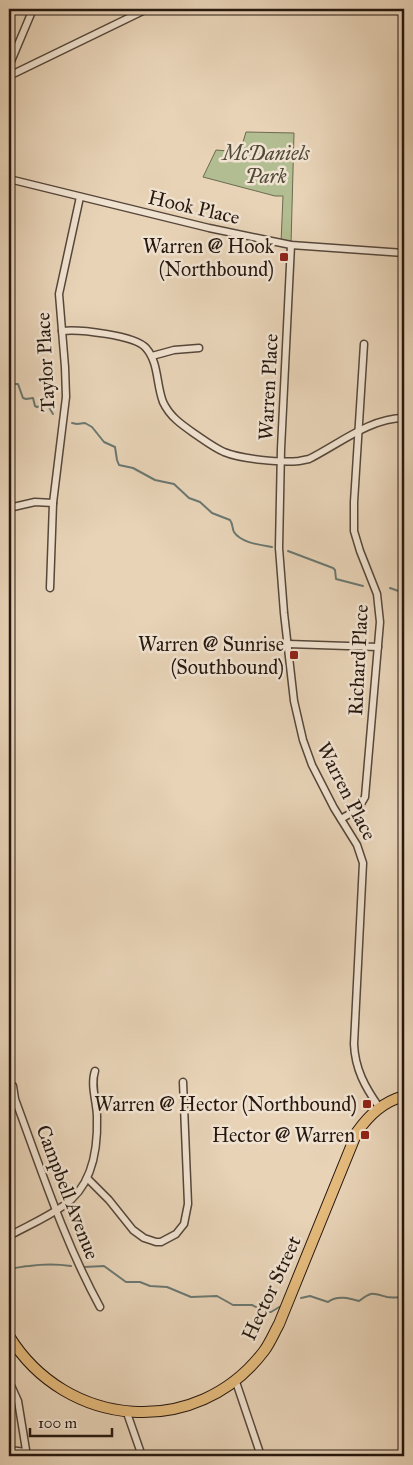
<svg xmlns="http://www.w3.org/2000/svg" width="413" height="1465" viewBox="0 0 413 1465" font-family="'IM FELL Great Primer',serif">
<rect width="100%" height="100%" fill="#e8d3b7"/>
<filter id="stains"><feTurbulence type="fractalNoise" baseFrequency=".004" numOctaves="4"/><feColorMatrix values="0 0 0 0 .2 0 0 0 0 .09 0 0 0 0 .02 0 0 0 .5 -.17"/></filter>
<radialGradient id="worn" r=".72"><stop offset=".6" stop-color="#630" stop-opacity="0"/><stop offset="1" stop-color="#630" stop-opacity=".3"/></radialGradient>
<polygon fill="#b2bd91" stroke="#6c6a50" points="246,132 294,133 291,245 281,243 283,196 275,196 203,177 216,150 240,152"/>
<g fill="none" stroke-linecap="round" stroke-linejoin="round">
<g stroke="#6a7770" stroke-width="2">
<polyline points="9,384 18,384 23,398 26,399 33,398 35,406 37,407 47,404 53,414"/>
<path d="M 72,423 L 77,424 L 85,423 L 92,427 L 104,442 L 115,447 L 117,460 L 119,465 L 133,468 L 155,480 L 174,484 L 189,498 L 200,502 L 212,513 L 230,520 C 233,524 232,528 234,532 C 241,543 261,545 272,547"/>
<polyline points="288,551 333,568 335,570 336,579 363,586"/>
<polyline points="390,588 404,593"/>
<polyline points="84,1267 104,1266 126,1282 140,1282 150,1286 167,1287 191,1297 217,1296 233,1305 252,1305 264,1311 271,1312 281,1306"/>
<path d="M 9,1268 C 16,1269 22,1266 29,1266 C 43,1264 57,1264 71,1266"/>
<path d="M 301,1298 L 310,1296 L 328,1302 C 337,1295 349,1298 359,1301 C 372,1291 372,1293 387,1297 C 392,1298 399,1297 404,1297"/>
</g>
<defs>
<g id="street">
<polyline points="9,66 33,9"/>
<polyline points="9,76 147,9"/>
<polyline points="9,179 209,228 291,245 404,253"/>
<path d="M 291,245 L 281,449 L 279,548 L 284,613 L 294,701 L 303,740 L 312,765 L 334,808 L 357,845 L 363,863 L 354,1044 C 355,1069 365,1087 379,1107"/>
<path d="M 62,331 C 78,329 135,335 146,348 C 159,363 156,384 163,402 C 170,417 182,425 195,434 C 204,440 213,447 224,452 C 241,459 281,463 299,461 L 309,459 C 339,444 370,418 404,418"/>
<polyline points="152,356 174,350 199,348"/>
<polyline points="9,508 35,502 53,503"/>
<polyline points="50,588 53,503 66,397 65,367 59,294 80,197"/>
<polyline points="288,644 378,647"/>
<polyline points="341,819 358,809 365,797 380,622 377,594 360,551 354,531 354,502 364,344"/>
<path d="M 13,1086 L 15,1099 C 41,1169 64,1241 100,1307"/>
<polyline points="87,1178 109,1200 133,1230 144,1238 156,1242 161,1242 176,1234 184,1224 188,1204 183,1082"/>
<path d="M 9,1236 C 27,1226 46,1218 63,1206 C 92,1187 98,1150 97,1117 C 97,1103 90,1085 95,1071"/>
<polyline points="235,1379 261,1456"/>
<polyline points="9,1381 18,1401 27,1456"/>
<polyline points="127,1413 142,1456"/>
<polyline points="9,1450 26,1452"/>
</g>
<path id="primary" d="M 9,1336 C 66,1429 197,1440 264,1351 C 270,1343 274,1333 279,1324 L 357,1132 C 370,1114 383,1102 404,1096"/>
</defs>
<use href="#street" stroke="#56473a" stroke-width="9"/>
<use href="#primary" stroke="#261810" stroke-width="12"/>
<use href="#street" stroke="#f0e2d0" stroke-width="6"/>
<use href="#primary" stroke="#e4ba7c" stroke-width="10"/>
</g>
<g fill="#8f2418" stroke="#f0e2d0" stroke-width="2">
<rect x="279" y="252" width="10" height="10" rx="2.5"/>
<rect x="289" y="650" width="10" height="10" rx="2.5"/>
<rect x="362" y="1099" width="10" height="10" rx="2.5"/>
<rect x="360" y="1130" width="10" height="10" rx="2.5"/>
</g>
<g text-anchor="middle" stroke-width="5" stroke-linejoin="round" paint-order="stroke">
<g font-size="20" font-style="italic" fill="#504a37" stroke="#f0e2d0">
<text x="266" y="160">McDaniels<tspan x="266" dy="23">Park</tspan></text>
</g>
<g font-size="20" fill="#261810" stroke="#f0e2d0">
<text transform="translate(194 207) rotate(13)" y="7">Hook Place</text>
<text transform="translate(45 362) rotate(-93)" y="7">Taylor Place</text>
<text transform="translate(268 387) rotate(-87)" y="7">Warren Place</text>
<text transform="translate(358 660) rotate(-87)" y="7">Richard Place</text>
<text transform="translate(347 791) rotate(63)" y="7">Warren Place</text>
<text transform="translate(68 1192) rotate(69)" y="7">Campbell Avenue</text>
<text transform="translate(271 1288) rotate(-65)" y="7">Hector Street</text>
</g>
<g font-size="20" fill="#261810" stroke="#f0e2d0" text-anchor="end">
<text x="274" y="253">Warren @ Hook<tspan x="274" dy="23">(Northbound)</tspan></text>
<text x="284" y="651">Warren @ Sunrise<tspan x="284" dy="23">(Southbound)</tspan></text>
<text x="357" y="1111">Warren @ Hector (Northbound)</text>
<text x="355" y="1142">Hector @ Warren</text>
</g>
</g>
<rect width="413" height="1465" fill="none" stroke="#e8d3b7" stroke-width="30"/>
<rect x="10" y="10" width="393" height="1445" fill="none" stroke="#261810" stroke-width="2.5"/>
<rect x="15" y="15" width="383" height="1435" fill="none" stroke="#261810"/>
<path d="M30 1428v8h82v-8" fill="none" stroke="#261810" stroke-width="2.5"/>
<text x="38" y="1428" font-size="15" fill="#261810" stroke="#f0e2d0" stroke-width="4" paint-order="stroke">100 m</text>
<rect width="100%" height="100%" filter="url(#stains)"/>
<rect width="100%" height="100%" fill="url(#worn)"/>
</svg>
